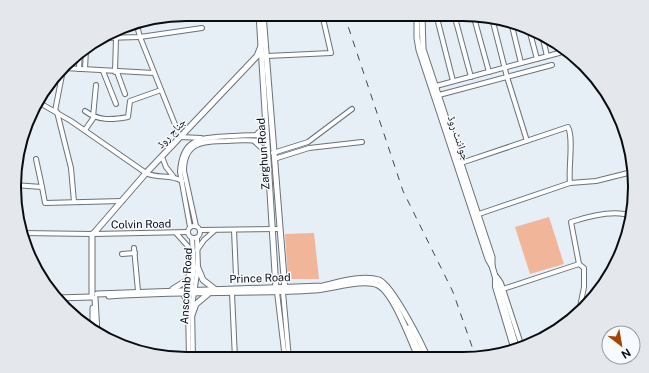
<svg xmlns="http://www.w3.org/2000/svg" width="649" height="373" viewBox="0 0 649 373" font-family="'Public Sans','Noto Naskh Arabic',sans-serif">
<rect width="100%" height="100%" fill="#e6eef6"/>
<g fill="#f1b599">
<polygon points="549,217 564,264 530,274 515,227"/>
<polygon points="314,233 319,279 288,279 285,234"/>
</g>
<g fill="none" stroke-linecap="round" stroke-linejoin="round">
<defs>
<g id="minor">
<polyline points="436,14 453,81"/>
<polyline points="454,14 471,77"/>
<polyline points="473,14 489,72"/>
<polyline points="492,18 507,77 527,141"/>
<polyline points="136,22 140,37 180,137 201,138"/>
<polyline points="511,22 521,63"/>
<polyline points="529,29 537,59"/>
<polyline points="542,35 547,56"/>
<polyline points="103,38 140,37 202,28"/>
<polyline points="557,42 559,53"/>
<polyline points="267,56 331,53 322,14"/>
<polyline points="64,68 154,73"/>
<polyline points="79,69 80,51"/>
<polyline points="85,69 86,49"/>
<polyline points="103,71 116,104"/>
<polyline points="115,72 116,38"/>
<polyline points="117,72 125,94"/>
<polyline points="436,86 559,53"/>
<polyline points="439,95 552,65"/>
<path d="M 38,102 L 71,121 L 146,173 C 158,179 170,174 182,181"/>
<polyline points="55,111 63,70"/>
<path d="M 85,111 C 98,121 112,120 128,117 L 130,101 L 161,90"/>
<polyline points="57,112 71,168 74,202"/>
<polyline points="93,117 96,85"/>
<polyline points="85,130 94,117"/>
<polyline points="256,135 266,125"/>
<polyline points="254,141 268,154"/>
<polyline points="273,153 308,142 352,109"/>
<polyline points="162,157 166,167 173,176"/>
<polyline points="36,159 42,187"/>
<polyline points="274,159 309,148 362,142"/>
<path d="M 461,163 L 568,127 C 574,139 568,168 570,183"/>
<polyline points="14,185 42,187 45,203 122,201"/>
<polyline points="476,215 570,183 596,181 632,172"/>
<circle cx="194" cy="232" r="6"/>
<path d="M 190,227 L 180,172 C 182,136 203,138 231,136 C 241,136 252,134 262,136 L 263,139 L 261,141 C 250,140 238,140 227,141 C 203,141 184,142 184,171 L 196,226"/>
<polyline points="200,230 279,229"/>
<polyline points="234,230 236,276"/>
<polyline points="22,233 92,234"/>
<polyline points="176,233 193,252"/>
<polyline points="94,234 188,232"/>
<polyline points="134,248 138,291"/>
<polyline points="197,250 204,240 214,231"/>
<polyline points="122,254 135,253"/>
<polyline points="497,277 501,283 521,344"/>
<polyline points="495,280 495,287 513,347"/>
<polyline points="503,289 579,264"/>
<polyline points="277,292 285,359"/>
<polyline points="283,292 289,359"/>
<polyline points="232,293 235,359"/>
<path d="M 580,307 L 584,287 L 584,268 L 579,264 L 571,222 C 589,216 614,209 632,216"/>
<polyline points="189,359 188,306 194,268 192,238"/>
<polyline points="193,359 192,306 198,268 197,238"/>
</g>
<g id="major">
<polyline points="259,14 276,289"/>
<polyline points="263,14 285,290"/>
<polyline points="417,14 417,38 419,50 488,259 492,266"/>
<polyline points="422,14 423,49 492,257 492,266 516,346"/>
<polyline points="94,233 146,173 257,56 261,46"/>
<polyline points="92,234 92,294"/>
<polyline points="198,268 203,280 216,290"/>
<polyline points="173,289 186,281 194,268"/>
<path d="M 97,294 L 323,286 C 340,282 362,275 379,280 C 392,285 422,344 428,359"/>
<polyline points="184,294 188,306"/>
<path d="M 109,296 C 178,291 247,294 315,290 C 332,289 363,278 378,285 C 394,293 411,342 419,359"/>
<polyline points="56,298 92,297"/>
<polyline points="95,298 97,333"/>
<polyline points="93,308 93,331"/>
<polyline points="192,315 196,304 208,294"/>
<polyline points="408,328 423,359"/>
</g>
</defs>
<use href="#minor" stroke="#6b7279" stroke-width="6"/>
<use href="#major" stroke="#6b7279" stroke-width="7"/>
<use href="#minor" stroke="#fff" stroke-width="4"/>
<use href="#major" stroke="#fff" stroke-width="5"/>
<polyline stroke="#44474b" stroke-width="1" stroke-dasharray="7 7" stroke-linecap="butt" points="344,14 403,191 453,292 476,358"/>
</g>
<g text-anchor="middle" stroke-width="3" stroke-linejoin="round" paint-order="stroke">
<g font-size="11" fill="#0a0c0f" stroke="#f7fafe">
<text transform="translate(171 133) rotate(-47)" y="4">جناح روڈ</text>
<text transform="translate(459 138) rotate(71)" y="4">جوائنٹ روڈ</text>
<text transform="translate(263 154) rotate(-94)" y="4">Zarghun Road</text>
<text transform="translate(141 224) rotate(-1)" y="4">Colvin Road</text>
<text transform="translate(260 278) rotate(-2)" y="4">Prince Road</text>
<text transform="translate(186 286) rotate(-87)" y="4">Anscomb Road</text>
</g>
</g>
<path d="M0 0H649V373H0ZM186 21H463A165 165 0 0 1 628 186V187A165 165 0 0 1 463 352H186A165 165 0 0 1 21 187V186A165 165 0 0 1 186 21Z" fill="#e4e7eb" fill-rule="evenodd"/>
<path fill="none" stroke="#0a0c0f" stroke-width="2" d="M186 21H463A165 165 0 0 1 628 186V187A165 165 0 0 1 463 352H186A165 165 0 0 1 21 187V186A165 165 0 0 1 186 21Z"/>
<g transform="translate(621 345) rotate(149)"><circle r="19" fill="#f7fafe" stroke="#989b9e"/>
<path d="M0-3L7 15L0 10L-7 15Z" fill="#a64400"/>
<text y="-6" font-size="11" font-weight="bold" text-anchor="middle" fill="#0a0c0f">N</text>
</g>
</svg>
